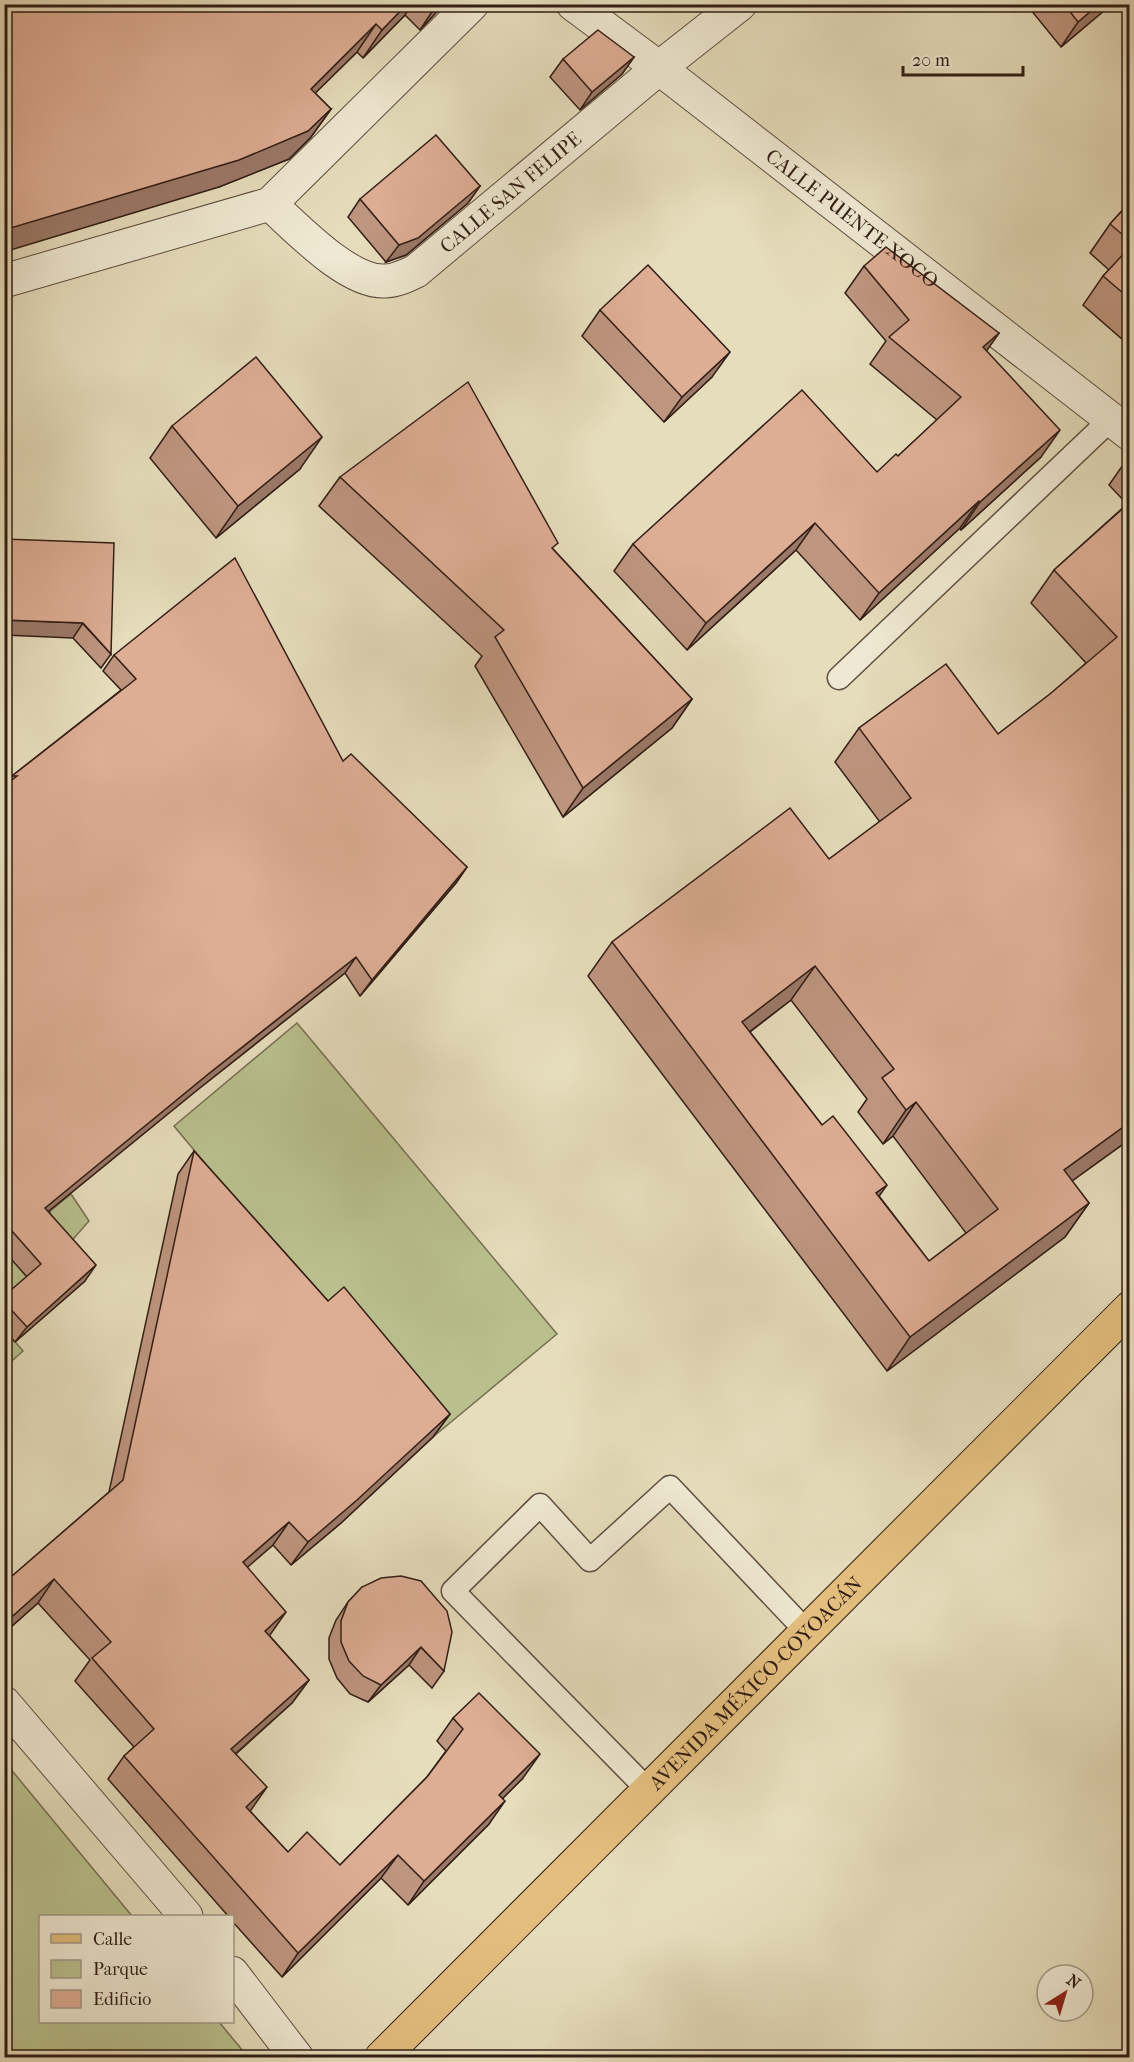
<svg xmlns="http://www.w3.org/2000/svg" width="1134" height="2062" viewBox="0 0 1134 2062" font-family="'IM FELL French Canon',serif">
<rect width="100%" height="100%" fill="#e6ddbc"/>
<filter id="stains"><feTurbulence type="fractalNoise" baseFrequency=".00333" numOctaves="4"/><feColorMatrix values="0 0 0 0 .2 0 0 0 0 .09 0 0 0 0 .02 0 0 0 .5 -.17"/></filter>
<radialGradient id="worn" r=".72"><stop offset=".6" stop-color="#630" stop-opacity="0"/><stop offset="1" stop-color="#630" stop-opacity=".3"/></radialGradient>
<g fill="#b9c08e" stroke="#766f52" stroke-width="1.5">
<polygon points="297,1023 557,1334 433,1437 174,1126"/>
<polygon points="71,1194 89,1221 61,1253 5,1302 5,1248"/>
<polygon points="5,1330 23,1351 5,1367 4,1367"/>
<polygon points="4,1761 132,1916 40,1916 40,2022 219,2022 248,2057 5,2057"/>
</g>
<g fill="none" stroke-linecap="round" stroke-linejoin="round">
<defs>
<g id="service">
<polyline points="839,678 1110,420"/>
<polyline points="648,1790 453,1591 540,1505 590,1560 670,1487 806,1631"/>
</g>
<g id="minor">
<path id="s1" d="M 573,4 L 659,68 L 1130,434"/>
<path id="s2" d="M 270,204 C 297,228 348,283 385,281 C 396,281 406,276 416,271 L 659,68 L 740,4"/>
<polyline points="4,281 270,204 472,4"/>
<polyline points="4,1703 186,1916"/>
<polyline points="232,1973 297,2058"/>
</g>
<g id="primary">
<path id="s3" d="M 381,2058 L 1130,1308"/>
</g>
</defs>
<use href="#service" stroke="#5f4e40" stroke-width="25"/>
<use href="#minor" stroke="#5f4e40" stroke-width="35"/>
<use href="#primary" stroke="#321e16" stroke-width="35"/>
<use href="#service" stroke="#efe9d3" stroke-width="22"/>
<use href="#minor" stroke="#efe9d3" stroke-width="33"/>
<use href="#primary" stroke="#e3be7e" stroke-width="33"/>
</g>
<g fill="#be957f" stroke="#321e16" stroke-width="1.5" fill-rule="evenodd">
<polygon points="4,4 444,4 420,30 405,15 363,58 357,52 315,93 331,109 311,137 289,159 219,187"/>
<polygon points="1026,4 1112,4 1061,47"/>
<polygon points="634,57 622,74 580,110 550,77 563,59"/>
<polygon points="480,186 468,203 406,255 386,262 348,217 360,199"/>
<polygon points="1130,202 1130,346 1083,305 1103,276 1109,270 1090,253 1110,224"/>
<polygon points="864,266 999,333 986,351 1041,457 961,530 960,528 860,620 796,550 687,650 614,571 633,544 877,472 898,456 937,420 870,364 886,341 845,293"/>
<polygon points="600,310 712,377 664,422 582,336"/>
<polygon points="172,426 300,469 216,538 150,458"/>
<path d="M 1130,455 L 1130,1139 L 1072,1181 L 1089,1203 L 1065,1237 L 887,1371 L 588,976 L 612,942 L 829,859 L 880,822 L 835,762 L 859,728 L 998,734 L 1050,694 L 1086,663 L 1031,603 L 1054,570 L 1127,504 L 1109,485 ZM 791,1000 L 867,1099 L 858,1112 L 883,1144 L 893,1136 L 966,1233 L 929,1261 L 879,1196 L 822,1125 L 750,1032 Z"/>
<polygon points="340,477 553,549 692,699 672,728 563,817 475,666 482,656 319,506"/>
<polygon points="4,539 111,654 101,668 73,638"/>
<polygon points="114,655 343,761 467,867 456,883 360,996 345,973 196,1091 49,1211 85,1281 15,1342 4,1330 4,1296 27,1277 4,1251 4,786 7,783 12,776 121,690 103,671"/>
<polygon points="194,1151 328,1301 450,1414 433,1437 341,1523 291,1565 273,1545 247,1567 269,1635 309,1680 292,1703 236,1754 250,1811 288,1852 340,1865 427,1777 446,1751 437,1741 453,1718 523,1778 503,1798 489,1824 408,1905 381,1878 282,1977 232,1921 232,1917 229,1917 108,1779 124,1756 134,1747 75,1681 90,1660 38,1603 4,1633 4,1583 109,1492 178,1174"/>
<polygon points="362,1587 444,1671 432,1688 409,1665 368,1702 350,1694 337,1678 329,1659 329,1638 336,1620 348,1602"/>
</g>
<g fill="#9b7968" stroke="#321e16" stroke-width="1.5">
<polygon points="407,4 412,4 405,15 363,58 382,30"/>
<polygon points="437,4 444,4 420,30"/>
<polygon points="1099,4 1112,4 1061,47 1078,22"/>
<polygon points="376,24 357,52 291,117 311,89"/>
<polygon points="634,57 622,74 580,110 592,92"/>
<polygon points="331,109 311,137 289,159 219,187 4,252 4,230"/>
<polygon points="480,186 468,203 406,255 386,262 399,245"/>
<polygon points="999,333 980,360 983,347"/>
<polygon points="730,352 712,377 664,422 682,397"/>
<polygon points="1060,430 1041,457 961,530 980,502"/>
<polygon points="322,437 300,469 216,538 238,506"/>
<polygon points="979,501 960,528 860,620 879,593"/>
<polygon points="815,523 796,550 687,650 706,623"/>
<polygon points="4,620 83,623 73,638 4,635"/>
<polygon points="692,699 672,728 563,817 583,788"/>
<polygon points="467,867 456,883 360,996 372,980"/>
<polygon points="356,957 345,973 196,1091 34,1223 45,1208 207,1075"/>
<polygon points="815,966 791,1000 718,1056 742,1022"/>
<polygon points="916,1102 893,1136 883,1144 906,1110"/>
<polygon points="1130,1122 1130,1139 1040,1204 1064,1170"/>
<polygon points="887,1185 863,1219 876,1193"/>
<polygon points="1089,1203 1065,1237 887,1371 910,1337"/>
<polygon points="96,1265 85,1281 15,1342 27,1327"/>
<polygon points="450,1414 433,1437 341,1523 291,1565 308,1542"/>
<polygon points="289,1522 273,1545 226,1586 243,1562"/>
<polygon points="54,1579 38,1603 4,1633 4,1625 6,1622"/>
<polygon points="286,1612 270,1635 249,1654 265,1631"/>
<polygon points="421,1647 409,1665 368,1702 381,1685"/>
<polygon points="309,1680 292,1703 215,1772 231,1749"/>
<polygon points="540,1754 523,1778 483,1818 499,1795"/>
<polygon points="267,1787 251,1810 229,1830 246,1807"/>
<polygon points="505,1801 489,1824 408,1905 424,1881"/>
<polygon points="398,1855 381,1878 282,1977 298,1953"/>
</g>
<g fill="#ddad94" stroke="#321e16" stroke-width="1.5" fill-rule="evenodd">
<polygon points="4,4 407,4 382,30 376,24 311,89 331,109 308,131 239,160 4,230"/>
<polygon points="1064,4 1099,4 1078,22"/>
<polygon points="598,30 634,57 592,92 563,59"/>
<polygon points="436,135 480,186 418,238 399,245 360,199"/>
<polygon points="1130,202 1130,241 1110,224"/>
<polygon points="886,247 999,333 983,347 1060,430 980,502 979,501 879,593 815,523 706,623 633,544 802,390 877,472 896,454 898,456 961,397 889,337 909,320 864,266"/>
<polygon points="1130,247 1130,299 1103,276"/>
<polygon points="648,265 730,352 682,397 600,310"/>
<polygon points="256,357 322,437 238,506 172,426"/>
<polygon points="468,382 558,543 552,548 692,699 583,788 495,637 504,630 340,477"/>
<path d="M 1130,502 L 1130,1122 L 1064,1170 L 1089,1203 L 910,1337 L 612,942 L 790,808 L 829,859 L 911,798 L 859,728 L 946,664 L 998,734 L 1050,694 L 1117,637 L 1054,570 ZM 815,966 L 894,1069 L 882,1078 L 906,1110 L 916,1102 L 998,1209 L 929,1261 L 876,1193 L 887,1185 L 833,1116 L 822,1125 L 742,1022 Z"/>
<polygon points="4,539 114,543 111,654 83,623 4,620"/>
<polygon points="235,558 343,761 351,754 467,867 372,980 356,957 207,1075 45,1208 96,1265 27,1327 4,1302 4,1296 41,1264 4,1222 4,786 17,776 12,776 136,679 114,655"/>
<polygon points="194,1151 328,1301 344,1287 450,1414 357,1500 308,1542 289,1522 243,1562 286,1612 265,1631 309,1680 231,1749 267,1787 246,1807 288,1852 307,1832 340,1865 427,1777 463,1729 453,1718 479,1693 540,1754 499,1795 505,1801 424,1881 398,1855 298,1953 124,1756 154,1729 92,1658 111,1642 54,1579 6,1622 4,1620 4,1583 123,1480"/>
<polygon points="401,1576 421,1581 447,1611 452,1632 444,1671 421,1647 381,1685 363,1676 349,1661 341,1642 341,1621 348,1602 362,1587 381,1578"/>
</g>
<g text-anchor="middle" stroke-width="4.5" stroke-linejoin="round" paint-order="stroke">
<g font-size="20" fill="#321e16" stroke="#efe9d3">
<text dy="7" stroke="none"><textPath href="#s2" startOffset="297">CALLE SAN FELIPE</textPath></text>
<text dy="7" stroke="none"><textPath href="#s1" startOffset="352">CALLE PUENTE XOCO</textPath></text>
<text dy="7" stroke="none"><textPath href="#s3" startOffset="530">AVENIDA MÉXICO-COYOACÁN</textPath></text>
</g>
</g>
<rect width="1134" height="2062" fill="none" stroke="#e6ddbc" stroke-width="24"/>
<rect x="6" y="6" width="1122" height="2050" fill="none" stroke="#321e16" stroke-width="3"/>
<rect x="12" y="12" width="1110" height="2038" fill="none" stroke="#321e16" stroke-width="1.5"/>
<rect x="39" y="1915" width="195" height="108" fill="#efe9d3" stroke="#a39887" stroke-width="1.5"/>
<rect x="51" y="1934" width="30" height="9" fill="#e3be7e" stroke="#a39887" stroke-width="1.5"/>
<text x="93" y="1945" font-size="18" fill="#321e16">Calle</text>
<rect x="51" y="1960" width="30" height="18" fill="#b9c08e" stroke="#a39887" stroke-width="1.5"/>
<text x="93" y="1975" font-size="18" fill="#321e16">Parque</text>
<rect x="51" y="1990" width="30" height="18" fill="#ddad94" stroke="#a39887" stroke-width="1.5"/>
<text x="93" y="2005" font-size="18" fill="#321e16">Edificio</text>
<g transform="translate(1065 1993) rotate(37)"><circle r="28" fill="#efe9d3" stroke="#a39887" stroke-width="1.5"/>
<path d="M0-4.5L10 22L0 15L-10 22Z" fill="#8f2418"/>
<text y="-9" font-size="16" font-weight="bold" text-anchor="middle" fill="#321e16">N</text>
</g>
<path d="M903 66v9h120v-9" fill="none" stroke="#321e16" stroke-width="3"/>
<text x="912" y="66" font-size="18" fill="#321e16" stroke="#efe9d3" stroke-width="4.5" paint-order="stroke">20 m</text>
<rect width="100%" height="100%" filter="url(#stains)"/>
<rect width="100%" height="100%" fill="url(#worn)"/>
</svg>
